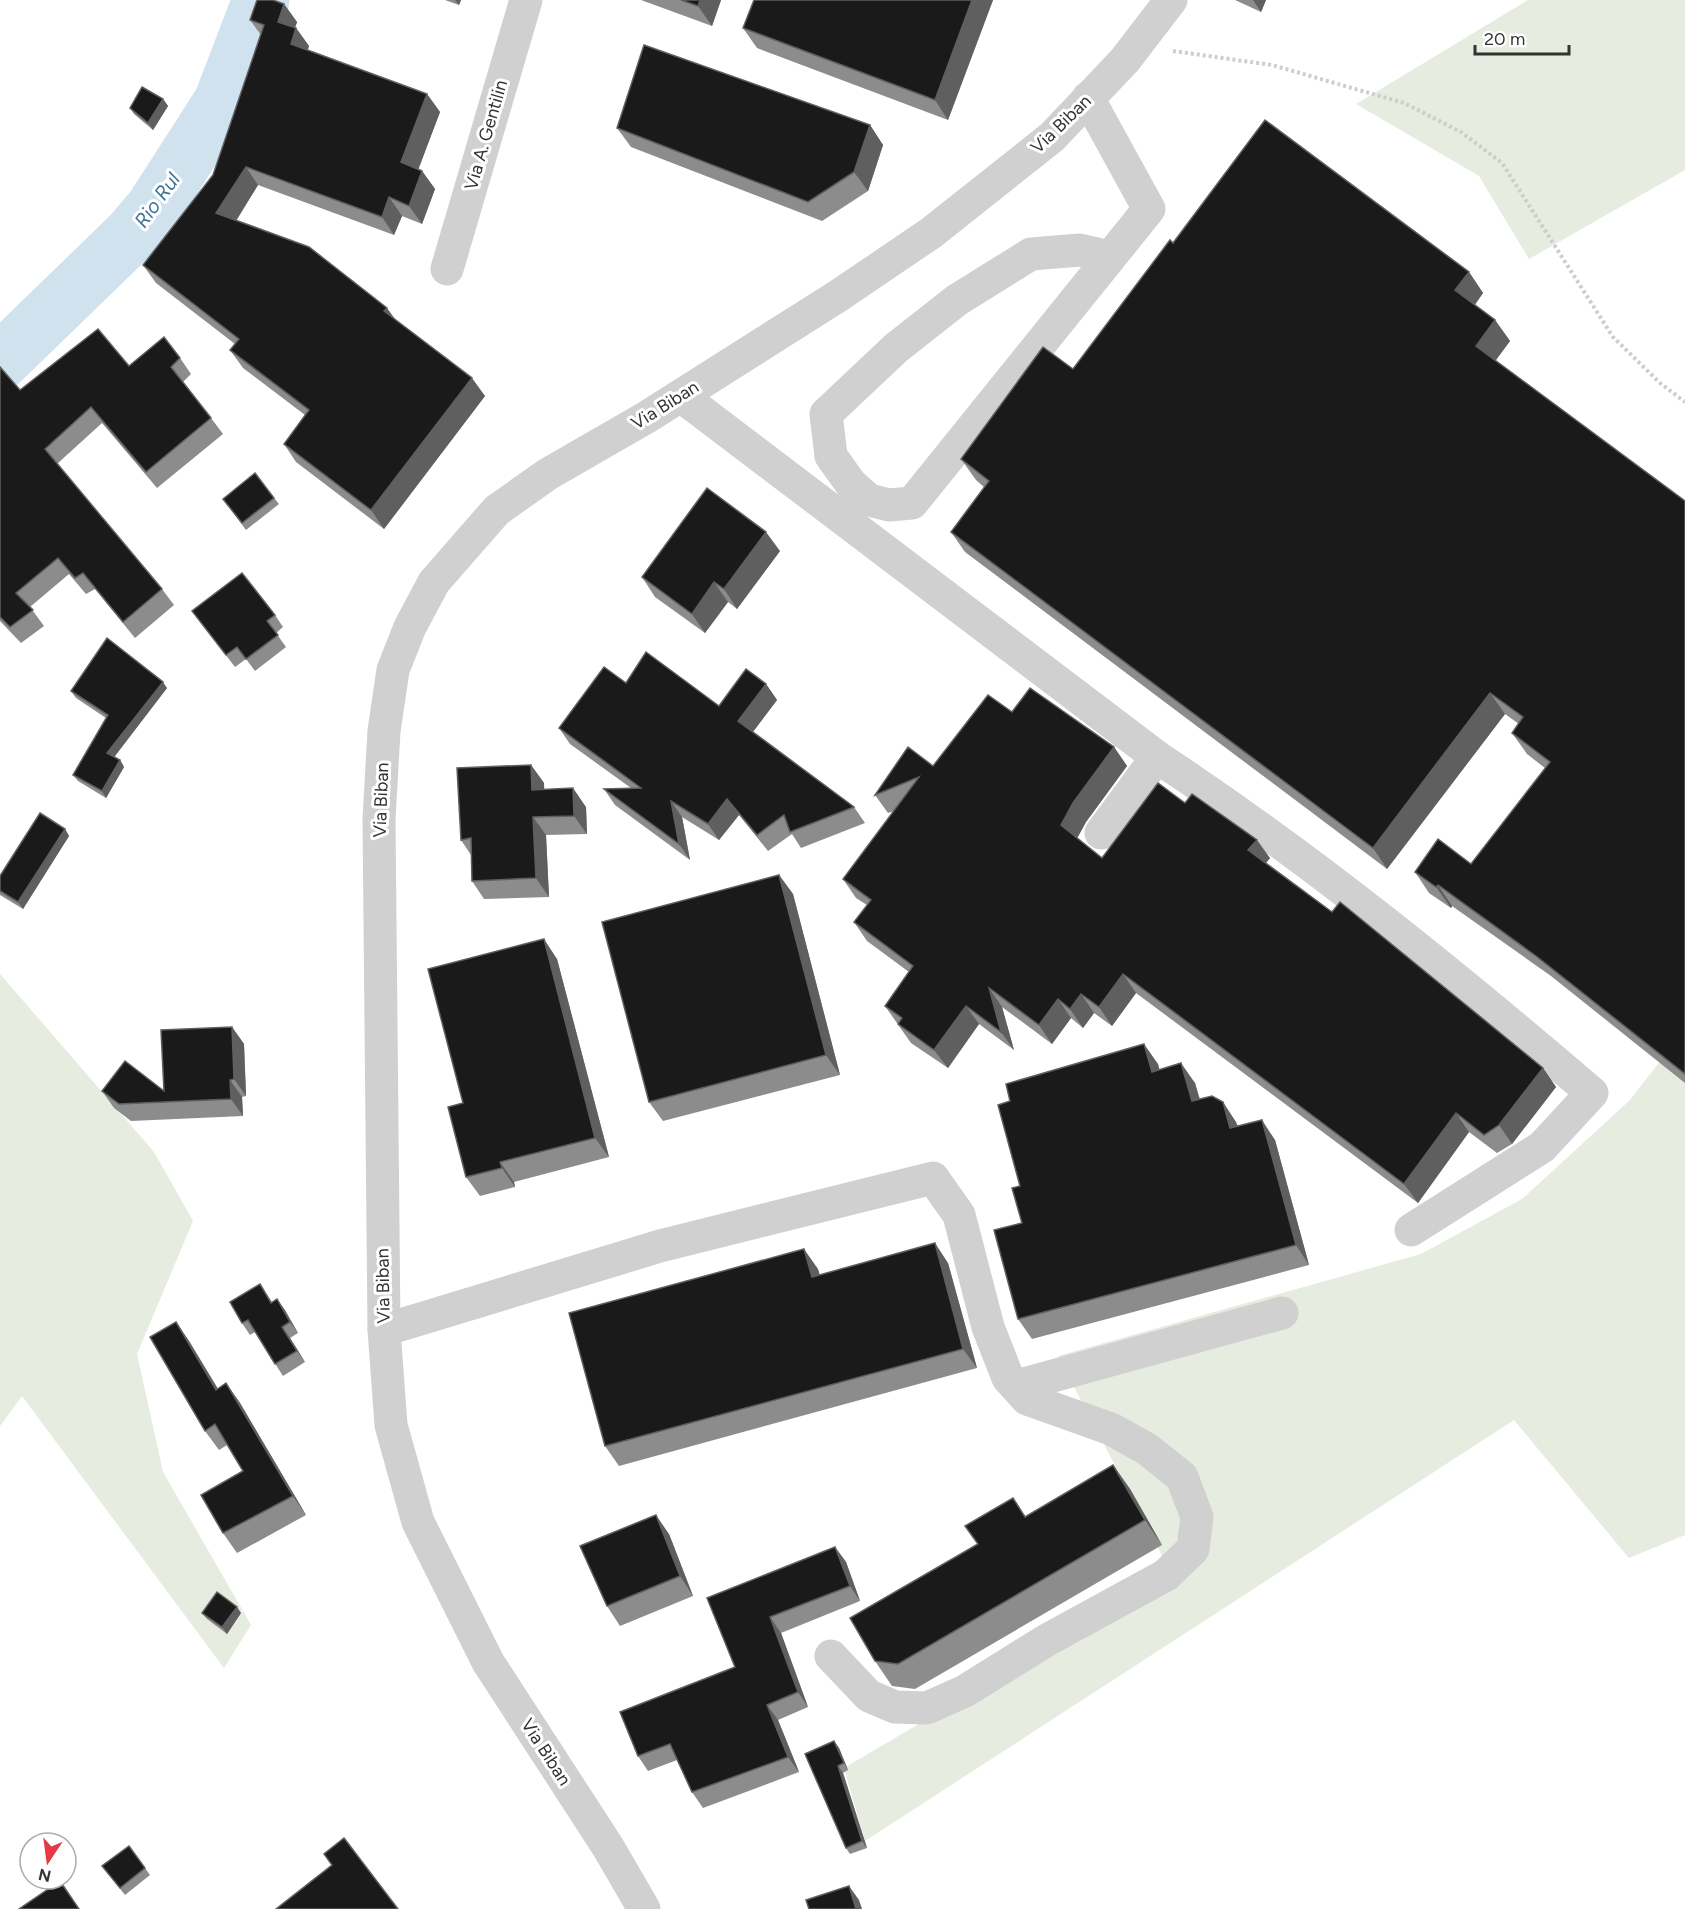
<svg xmlns="http://www.w3.org/2000/svg" width="1685" height="1909" viewBox="0 0 1685 1909" font-family="Figtree,sans-serif">
<rect width="100%" height="100%" fill="#fff"/>
<g fill="#e6ecdf">
<polygon points="1528,0 1685,0 1685,170 1529,259 1479,176 1356,104"/>
<polygon points="0,974 154,1152 193,1221 137,1354 163,1472 251,1625 224,1668 22,1396 0,1426"/>
<polygon points="1685,1029 1685,1535 1629,1558 1514,1420 865,1841 844,1768 1172,1575 1058,1356 1421,1254 1522,1199 1630,1100"/>
</g>
<g fill="none" stroke-linecap="round" stroke-linejoin="round">
<polyline stroke="#cfe2ee" stroke-width="57" points="0,362 132,234 154,208 222,102 261,0"/>
<polyline stroke="#cdcdcd" stroke-width="4" stroke-dasharray="3 3" stroke-linecap="butt" points="1173,51 1272,65 1404,103 1461,132 1502,163 1613,337 1660,383 1685,402"/>
<g stroke="#d0d0d0" stroke-width="33">
<polyline points="1088,98 1149,209 912,503 889,505 869,500 851,484 831,456 826,414 896,348 957,300 1031,254 1080,250 1110,257"/>
<polyline points="447,269 526,0"/>
<polyline points="681,396 1157,757 1101,833"/>
<path d="M 1157,757 C 1310,858 1453,974 1592,1093 L 1542,1147 L 1411,1230"/>
<polyline points="384,1330 660,1246 933,1178 959,1215 988,1327 1008,1378 1027,1399 1111,1429 1147,1449 1182,1477 1197,1517 1193,1549 1166,1575 1047,1640 965,1691 927,1708 895,1707 869,1696 831,1656"/>
<polyline points="1016,1386 1282,1313"/>
<polyline points="644,1909 608,1847 488,1662 418,1522 391,1425 384,1330 379,819 384,731 393,670 410,627 434,582 497,510 548,474 647,417 838,296 931,233 1052,137 1125,60 1171,0"/>
</g>
</g>
<g fill="#8c8c8c">
<polygon points="445,0 461,0 459,5"/>
<polygon points="641,0 721,0 712,26"/>
<polygon points="754,0 993,0 948,120 757,48 743,28"/>
<polygon points="1235,0 1266,0 1261,12"/>
<polygon points="284,4 297,22 295,28 296,28 309,46 308,50 427,94 440,112 418,169 422,171 435,189 422,224 402,216 394,235 258,185 236,221 395,320 485,396 384,529 296,462 284,444 305,415 243,368 230,350 235,344 156,283 143,265 213,175 261,35 250,20"/>
<polygon points="163,99 168,106 153,130 134,114 130,108"/>
<polygon points="870,125 883,145 868,191 822,221 631,147 617,128"/>
<polygon points="1173,243 1469,272 1483,293 1475,305 1495,320 1510,341 1495,360 1685,501 1685,1083 1551,976 1452,906 1451,908 1429,893 1415,872 1471,864 1545,768 1527,754 1512,733 1519,724 1505,714 1387,869 965,552 951,532 984,487 976,480 961,459 1073,369"/>
<polygon points="180,358 191,374 183,382 211,418 223,434 157,488 102,423 57,464 162,589 174,605 135,638 95,589 86,594 69,574 30,607 44,626 21,643 0,621 0,367 20,390 129,366"/>
<polygon points="274,498 279,504 246,530 223,499"/>
<polygon points="780,551 737,609 728,602 705,633 655,597 642,577"/>
<polygon points="192,611 275,615 283,627 276,633 286,647 255,671 246,659 235,667"/>
<polygon points="626,683 719,706 766,684 777,700 753,732 854,807 865,823 801,848 792,834 768,851 739,815 719,840 682,817 690,860 615,805 604,789 631,788 570,744 559,728"/>
<polygon points="167,688 114,757 120,760 124,767 106,798 78,781 73,775 106,718 76,698 71,691"/>
<polygon points="1012,712 1114,747 1127,766 1086,822 1077,838 1102,858 1185,803 1270,858 1266,863 1543,1068 1556,1087 1512,1144 1497,1153 1469,1132 1418,1203 1136,993 1112,1026 1094,1013 1083,1028 1071,1018 1052,1044 1002,1007 1014,1050 979,1024 948,1068 911,1043 885,1006 909,972 867,941 854,922 867,905 856,898 843,879 894,811 888,813 875,795 933,766"/>
<polygon points="531,765 544,783 544,790 586,807 587,834 546,835 549,897 484,899 472,881 471,855 461,840"/>
<polygon points="65,829 69,836 23,909 0,895 0,876"/>
<polygon points="779,875 793,894 840,1075 663,1121 649,1102"/>
<polygon points="557,959 609,1157 514,1182 515,1187 480,1196 466,1177 463,1103"/>
<polygon points="232,1027 244,1044 246,1096 242,1097 243,1116 131,1121 114,1108 102,1091 164,1091"/>
<polygon points="1158,1064 1159,1069 1195,1083 1200,1099 1236,1122 1238,1126 1275,1140 1309,1265 1032,1339 1018,1319 1022,1223 1020,1186"/>
<polygon points="948,1263 977,1368 619,1466 605,1446 818,1269 820,1275"/>
<polygon points="260,1284 272,1302 277,1299 298,1333 290,1338 305,1362 283,1376 255,1332 250,1335 242,1323"/>
<polygon points="176,1322 189,1341 218,1389 226,1383 240,1403 306,1515 237,1553 223,1533 243,1471 227,1445 219,1450 205,1431"/>
<polygon points="1113,1465 1130,1489 1162,1545 915,1689 892,1686 875,1661 1026,1516"/>
<polygon points="669,1534 693,1596 620,1626 607,1606"/>
<polygon points="835,1547 846,1562 860,1601 781,1633 808,1707 778,1720 799,1772 703,1808 692,1792 677,1760 648,1771 638,1756 735,1667 707,1598"/>
<polygon points="202,1613 241,1613 227,1634 207,1619"/>
<polygon points="834,1741 839,1748 848,1770 843,1773 867,1848 850,1854 846,1848"/>
<polygon points="129,1846 150,1875 125,1895 102,1866"/>
</g>
<g fill="#5f5f5f">
<polygon points="455,0 461,0 459,5"/>
<polygon points="700,0 721,0 712,26 698,6"/>
<polygon points="972,0 993,0 948,120 935,100"/>
<polygon points="1253,0 1266,0 1261,12"/>
<polygon points="284,4 297,22 290,40 278,22"/>
<polygon points="296,28 309,46 303,62 291,44"/>
<polygon points="427,94 440,112 414,181 401,162"/>
<polygon points="163,99 168,106 153,130 148,123"/>
<polygon points="870,125 883,145 868,191 854,172"/>
<polygon points="246,167 258,185 229,232 216,213"/>
<polygon points="422,171 435,189 422,224 409,206"/>
<polygon points="389,197 402,216 394,235 382,217"/>
<polygon points="1469,272 1483,293 1470,311 1455,290"/>
<polygon points="387,308 400,326 384,311"/>
<polygon points="1495,320 1510,341 1491,367 1476,346"/>
<polygon points="472,378 485,396 384,529 371,510"/>
<polygon points="766,532 780,551 737,609 724,589"/>
<polygon points="714,582 728,602 705,633 692,614"/>
<polygon points="163,682 167,688 112,760 107,753"/>
<polygon points="766,684 777,700 749,737 738,721"/>
<polygon points="1490,693 1505,714 1387,869 1373,848"/>
<polygon points="1114,747 1127,766 1086,822 1074,844 1061,825 1073,803"/>
<polygon points="120,760 124,767 106,798 102,791"/>
<polygon points="531,765 544,783 545,808 532,790"/>
<polygon points="573,788 586,807 587,834 574,816"/>
<polygon points="727,799 739,815 719,840 708,824"/>
<polygon points="671,801 682,817 690,860 679,844"/>
<polygon points="533,817 546,835 549,897 536,878"/>
<polygon points="65,829 69,836 23,909 18,902"/>
<polygon points="1257,840 1270,858 1261,869 1248,850"/>
<polygon points="779,875 793,894 840,1075 826,1055"/>
<polygon points="1438,885 1452,906 1451,908 1436,887"/>
<polygon points="544,939 557,959 609,1157 595,1138"/>
<polygon points="1123,974 1136,993 1112,1026 1099,1007"/>
<polygon points="989,988 1002,1007 1014,1050 1001,1032"/>
<polygon points="1081,994 1094,1013 1083,1028 1070,1009"/>
<polygon points="1058,999 1071,1018 1052,1044 1039,1025"/>
<polygon points="966,1006 979,1024 948,1068 934,1050"/>
<polygon points="232,1027 244,1044 246,1096 234,1079"/>
<polygon points="1144,1044 1158,1064 1165,1091 1152,1072"/>
<polygon points="1181,1063 1195,1083 1205,1121 1192,1101"/>
<polygon points="1543,1068 1556,1087 1512,1144 1499,1125"/>
<polygon points="230,1080 242,1097 243,1116 231,1099"/>
<polygon points="1223,1102 1236,1122 1243,1148 1230,1128"/>
<polygon points="1456,1113 1469,1132 1418,1203 1404,1184"/>
<polygon points="1262,1120 1275,1140 1309,1265 1296,1245"/>
<polygon points="500,1162 514,1182 515,1187 502,1168"/>
<polygon points="935,1243 948,1263 977,1368 963,1349"/>
<polygon points="804,1249 818,1269 825,1297 812,1277"/>
<polygon points="277,1299 285,1310 298,1333 290,1322"/>
<polygon points="176,1322 189,1341 230,1409 216,1390"/>
<polygon points="282,1327 290,1338 305,1362 297,1351"/>
<polygon points="226,1383 240,1403 306,1515 293,1496"/>
<polygon points="1113,1465 1130,1489 1162,1545 1145,1520"/>
<polygon points="656,1515 669,1534 693,1596 680,1576"/>
<polygon points="835,1547 846,1562 860,1601 850,1586"/>
<polygon points="237,1607 241,1613 227,1634 222,1627"/>
<polygon points="770,1617 781,1633 808,1707 798,1692"/>
<polygon points="767,1705 778,1720 799,1772 788,1757"/>
<polygon points="834,1741 839,1748 848,1770 844,1763"/>
<polygon points="838,1766 843,1773 867,1848 862,1841"/>
<polygon points="849,1886 859,1900 862,1909 856,1909"/>
</g>
<g fill="#1a1a1a" stroke="#5f5f5f" stroke-width="1.5">
<polygon points="257,0 273,0 284,4 278,22 296,28 291,44 427,94 401,162 422,171 409,206 389,197 382,217 246,167 216,213 309,247 387,308 384,311 472,378 371,510 284,444 309,410 230,350 239,339 143,265 213,175 264,25 250,20"/>
<polygon points="681,0 700,0 698,6"/>
<polygon points="754,0 972,0 935,100 743,28"/>
<polygon points="644,45 870,125 854,172 808,202 617,128"/>
<polygon points="142,87 163,99 148,123 130,108"/>
<polygon points="1265,120 1469,272 1455,290 1495,320 1476,346 1685,501 1685,1074 1536,956 1438,885 1436,887 1415,872 1438,839 1471,864 1550,762 1512,733 1523,717 1490,693 1373,848 951,532 989,481 961,459 1043,347 1073,369 1170,240 1173,243"/>
<polygon points="98,329 129,366 164,337 180,358 171,367 211,418 146,472 91,407 45,449 162,589 123,622 83,573 75,578 58,558 16,593 33,610 10,627 0,617 0,367 20,390"/>
<polygon points="255,473 274,498 242,523 223,499"/>
<polygon points="707,488 766,532 724,589 714,582 692,614 642,577"/>
<polygon points="242,573 275,615 267,621 278,635 246,659 237,647 226,655 192,611"/>
<polygon points="107,638 163,682 107,753 120,760 102,791 73,775 108,715 71,691"/>
<polygon points="646,652 719,706 746,669 766,684 738,721 854,807 790,832 784,815 757,835 727,799 708,824 671,801 679,844 604,789 641,788 559,728 604,667 626,683"/>
<polygon points="1030,688 1114,747 1073,803 1061,825 1102,858 1158,783 1185,803 1192,794 1257,840 1248,850 1332,912 1340,902 1543,1068 1499,1125 1484,1135 1456,1113 1404,1184 1123,974 1099,1007 1081,994 1070,1009 1058,999 1039,1025 989,988 1001,1032 966,1006 934,1050 898,1024 902,1018 885,1006 913,966 854,922 871,900 843,879 919,777 875,795 908,747 933,766 988,695 1012,712"/>
<polygon points="531,765 532,790 573,788 574,816 533,817 536,878 472,881 471,838 461,840 457,768"/>
<polygon points="40,813 65,829 18,902 0,891 0,876"/>
<polygon points="779,875 826,1055 649,1102 602,922"/>
<polygon points="544,939 595,1138 500,1162 502,1168 466,1177 448,1107 463,1103 428,969"/>
<polygon points="232,1027 234,1079 230,1080 231,1099 119,1104 102,1091 125,1061 164,1091 161,1030"/>
<polygon points="1144,1044 1152,1072 1181,1063 1192,1101 1212,1096 1223,1102 1230,1128 1262,1120 1296,1245 1018,1319 994,1230 1022,1223 1012,1188 1020,1186 998,1105 1010,1101 1006,1084"/>
<polygon points="935,1243 963,1349 605,1446 569,1313 804,1249 812,1277"/>
<polygon points="260,1284 271,1303 277,1299 290,1322 282,1327 297,1351 275,1364 248,1320 242,1323 230,1302"/>
<polygon points="176,1322 216,1390 226,1383 293,1496 223,1533 201,1495 243,1471 215,1424 205,1431 150,1337"/>
<polygon points="1113,1465 1145,1520 898,1664 875,1661 850,1618 978,1544 965,1526 1013,1498 1025,1517"/>
<polygon points="656,1515 680,1576 607,1606 580,1546"/>
<polygon points="835,1547 850,1586 770,1617 798,1692 767,1705 788,1757 692,1792 670,1744 638,1756 620,1712 735,1667 707,1598"/>
<polygon points="217,1592 237,1607 222,1627 202,1613"/>
<polygon points="834,1741 844,1763 838,1766 862,1841 846,1848 805,1754"/>
<polygon points="344,1838 398,1909 276,1909 332,1865 324,1854"/>
<polygon points="129,1846 145,1868 120,1888 102,1866"/>
<polygon points="60,1881 79,1909 19,1909"/>
<polygon points="849,1886 856,1909 809,1909 806,1900"/>
</g>
<g text-anchor="middle" stroke-width="6" stroke-linejoin="round" paint-order="stroke">
<g font-size="18" fill="#333" stroke="#fff">
<text transform="translate(1061 124) rotate(-44)" y="6">Via Biban</text>
<text transform="translate(486 135) rotate(-74)" y="6">Via A. Gentilin</text>
<text transform="translate(665 405) rotate(-32)" y="6">Via Biban</text>
<text transform="translate(381 800) rotate(-88)" y="6">Via Biban</text>
<text transform="translate(383 1286) rotate(-91)" y="6">Via Biban</text>
<text transform="translate(546 1752) rotate(57)" y="6">Via Biban</text>
</g>
<g font-size="20" font-style="italic" fill="#3f7597" stroke="#fff">
<text transform="translate(157 200) rotate(-54)" y="7">Rio Rul</text>
</g>
</g>
<g transform="translate(48 1861) rotate(193)"><circle r="28" fill="#ffffff" stroke="#adadad" stroke-width="1.5"/>
<path d="M0-4.5L10 22L0 15L-10 22Z" fill="#e63946"/>
<text y="-9" font-size="16" font-weight="bold" text-anchor="middle" fill="#333333">N</text>
</g>
<path d="M1475 45v9h94v-9" fill="none" stroke="#333333" stroke-width="3"/>
<text x="1484" y="45" font-size="18" fill="#333333" stroke="#ffffff" stroke-width="4.5" paint-order="stroke">20 m</text>
</svg>
